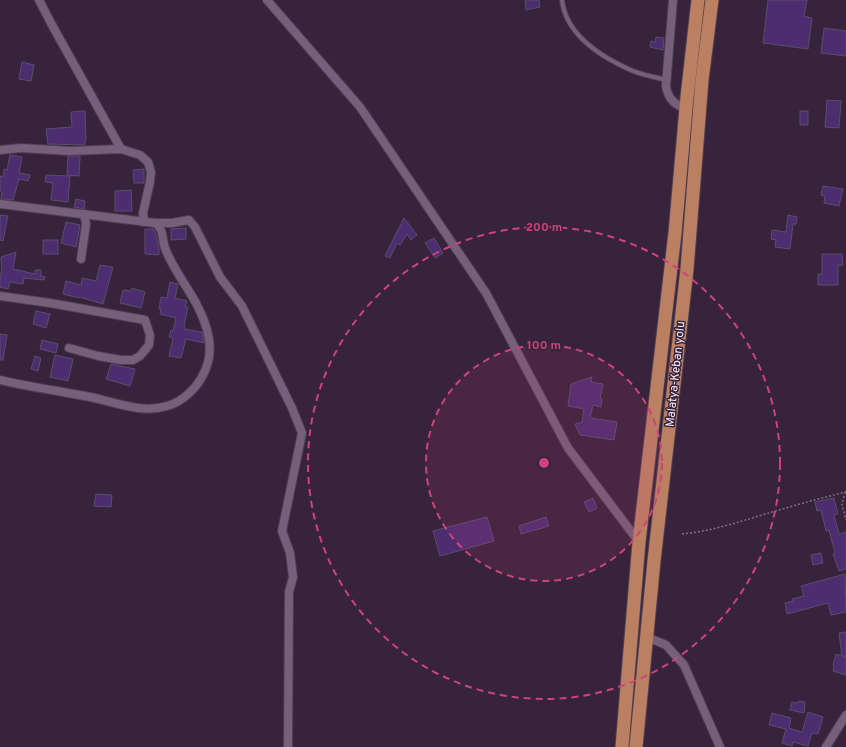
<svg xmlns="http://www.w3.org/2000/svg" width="846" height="747" viewBox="0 0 846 747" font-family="Overpass,sans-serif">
<rect width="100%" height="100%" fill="#37233b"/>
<g fill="#4c2d70" stroke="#5a4e6b">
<polygon points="525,0 539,0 540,7 526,10"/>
<polygon points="768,0 807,0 804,16 812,18 808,49 763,43"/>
<polygon points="824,28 846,31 846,56 821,53"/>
<polygon points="656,37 664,38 663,50 650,47 651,41 655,42"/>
<polygon points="22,62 34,65 31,81 19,79"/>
<polygon points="827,100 841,101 839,128 825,127"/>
<polygon points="85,111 86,140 85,140 85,145 48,144 46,129 72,127 71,112"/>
<rect x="800" y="111" width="8" height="14"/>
<polygon points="10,155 22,157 19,173 30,175 28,181 19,179 13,200 1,199 2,192 0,191 0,176 3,177 4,169 7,170"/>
<polygon points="68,156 80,156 79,176 67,175"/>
<polygon points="144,169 144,183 134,183 133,170"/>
<polygon points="46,175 70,176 68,202 51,200 53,183 45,182"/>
<polygon points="823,186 843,189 839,206 824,203 825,196 821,195"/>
<polygon points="131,190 132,211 115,211 115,191"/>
<polygon points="76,199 85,201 84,209 74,207"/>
<polygon points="0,215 8,216 3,241 0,240"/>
<polygon points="788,215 797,217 796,224 793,224 790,249 775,247 776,240 771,239 772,230 786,232"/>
<polygon points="404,218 417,235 411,240 407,234 400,245 397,243 390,258 385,256"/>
<polygon points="66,222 80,225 76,247 61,243"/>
<polygon points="186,228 186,239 171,240 171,229"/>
<polygon points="145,229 153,229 155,232 159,247 159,255 145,254"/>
<polygon points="434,238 443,253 435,258 425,243"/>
<rect x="43" y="240" width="15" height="14"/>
<polygon points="16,252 13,269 35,274 35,270 41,270 41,276 45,277 44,280 24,278 23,284 10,282 8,289 0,287 0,273 2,274 1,257"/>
<polygon points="822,254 842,254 843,265 838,265 838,285 818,285 818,274 822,274"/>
<polygon points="100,265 113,267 103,304 79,297 79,298 63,294 66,281 81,285 82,278 96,281"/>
<polygon points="170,282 178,284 175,298 187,301 185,307 188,307 184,326 185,327 184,329 202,332 203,339 204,343 186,339 181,358 169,356 173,338 169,337 171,330 173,331 176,318 160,314 161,309 159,309 161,297 167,298"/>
<polygon points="132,288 145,292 141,308 120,303 123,290 131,291"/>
<polygon points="36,311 50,314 46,328 33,324"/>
<polygon points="0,334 7,335 3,360 0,360"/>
<polygon points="42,340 58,344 56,353 40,349"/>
<polygon points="55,355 73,359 68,381 50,377"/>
<polygon points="35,356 41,358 38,371 31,369"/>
<polygon points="111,364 135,369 130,386 106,379"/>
<polygon points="592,377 591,382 603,384 600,399 602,399 601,407 593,405 590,418 617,422 614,440 580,435 575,424 582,422 584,409 568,406 571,384"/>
<polygon points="96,494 112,495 111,507 94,506"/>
<polygon points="593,498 597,508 589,512 584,502"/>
<polygon points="834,498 838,514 834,515 839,534 846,532 846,569 839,571 833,554 835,553 829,530 826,531 821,510 817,511 815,502"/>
<polygon points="487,517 494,541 440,556 433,531"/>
<polygon points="546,517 549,526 521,534 519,526"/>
<polygon points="821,553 823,563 813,565 811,555"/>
<polygon points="845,574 846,612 831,615 828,603 787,614 785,603 793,601 792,599 804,596 801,586"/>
<polygon points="846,632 846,656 842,656 839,633"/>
<polygon points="836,654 846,657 846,675 833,671 834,666 833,665"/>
<polygon points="799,701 805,702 804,713 790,710 792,702 798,703"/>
<polygon points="808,712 823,717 818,734 812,733 808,746 793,742 792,746 782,743 786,729 769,725 772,713 791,718 789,728 802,732"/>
</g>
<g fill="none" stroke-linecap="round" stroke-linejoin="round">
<defs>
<path id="service" d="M 562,0 C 566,36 603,58 633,71 C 643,75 655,77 666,80"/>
<g id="minor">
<polyline points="39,0 52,25 121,149"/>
<polyline points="267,0 360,107 486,293 568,448 639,542"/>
<path d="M 673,0 L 666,86 C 668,99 674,104 686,109"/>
<polyline points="0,150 21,148 70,151 121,149 140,155 148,162 151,172 150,182 143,213 144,222"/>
<polyline points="0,204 155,223 172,223 189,220 195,227 220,277 242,306 292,408 302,433 282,531 290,553 293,577 289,592 288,747"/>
<polyline points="81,259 86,224 84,214"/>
<polyline points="0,296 50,303 145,320 150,335 149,345 140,356 133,360 121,360 98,356 69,348"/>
<path d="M 0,380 C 29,387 60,391 90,397 C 115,402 141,414 167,406 C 182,402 196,389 203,375 C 216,351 208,326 196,303 C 186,285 172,267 165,248 C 161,237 165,231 155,223"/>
<polyline points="647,637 666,645 684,665 720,747"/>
<polyline points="826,747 846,715"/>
</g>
<g id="trunk">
<polyline points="622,747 639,542 675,233 687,97 698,0"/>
<polyline points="636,747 654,561 687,269 702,80 712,0"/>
</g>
</defs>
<use href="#service" stroke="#4e3e52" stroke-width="6"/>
<use href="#minor" stroke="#4e3e52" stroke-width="10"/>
<use href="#trunk" stroke="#4e3e52" stroke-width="15"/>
<g stroke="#806e83" stroke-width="1.5" stroke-dasharray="2 2" stroke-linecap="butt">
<polyline points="845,492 842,505 846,520"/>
<path d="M 682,534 C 713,531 742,521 772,512 C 796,505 821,498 846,492"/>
</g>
<use href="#service" stroke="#755f7a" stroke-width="4"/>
<use href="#minor" stroke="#755f7a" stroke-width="8"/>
<use href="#trunk" stroke="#ba8061" stroke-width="13"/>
</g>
<circle cx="544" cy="463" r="118" fill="#cd437b" fill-opacity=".12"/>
<g fill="none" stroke="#cd437b" stroke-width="2" stroke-dasharray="7 5">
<circle cx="544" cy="463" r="118"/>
<circle cx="544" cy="463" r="236"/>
</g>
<g text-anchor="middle" stroke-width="3" stroke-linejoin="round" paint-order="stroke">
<g font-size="12" fill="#faedfd" stroke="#37233b">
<text transform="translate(675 374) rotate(-84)" y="4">Malatya-Keban yolu</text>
</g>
</g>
<circle cx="544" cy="463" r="6" fill="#cd437b" stroke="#37233b" stroke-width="2"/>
<g font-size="12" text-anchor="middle" font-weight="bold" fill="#cd437b" stroke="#37233b" stroke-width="3" stroke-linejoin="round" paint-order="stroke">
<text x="544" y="231">200 m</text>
<text x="544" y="349">100 m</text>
</g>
</svg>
